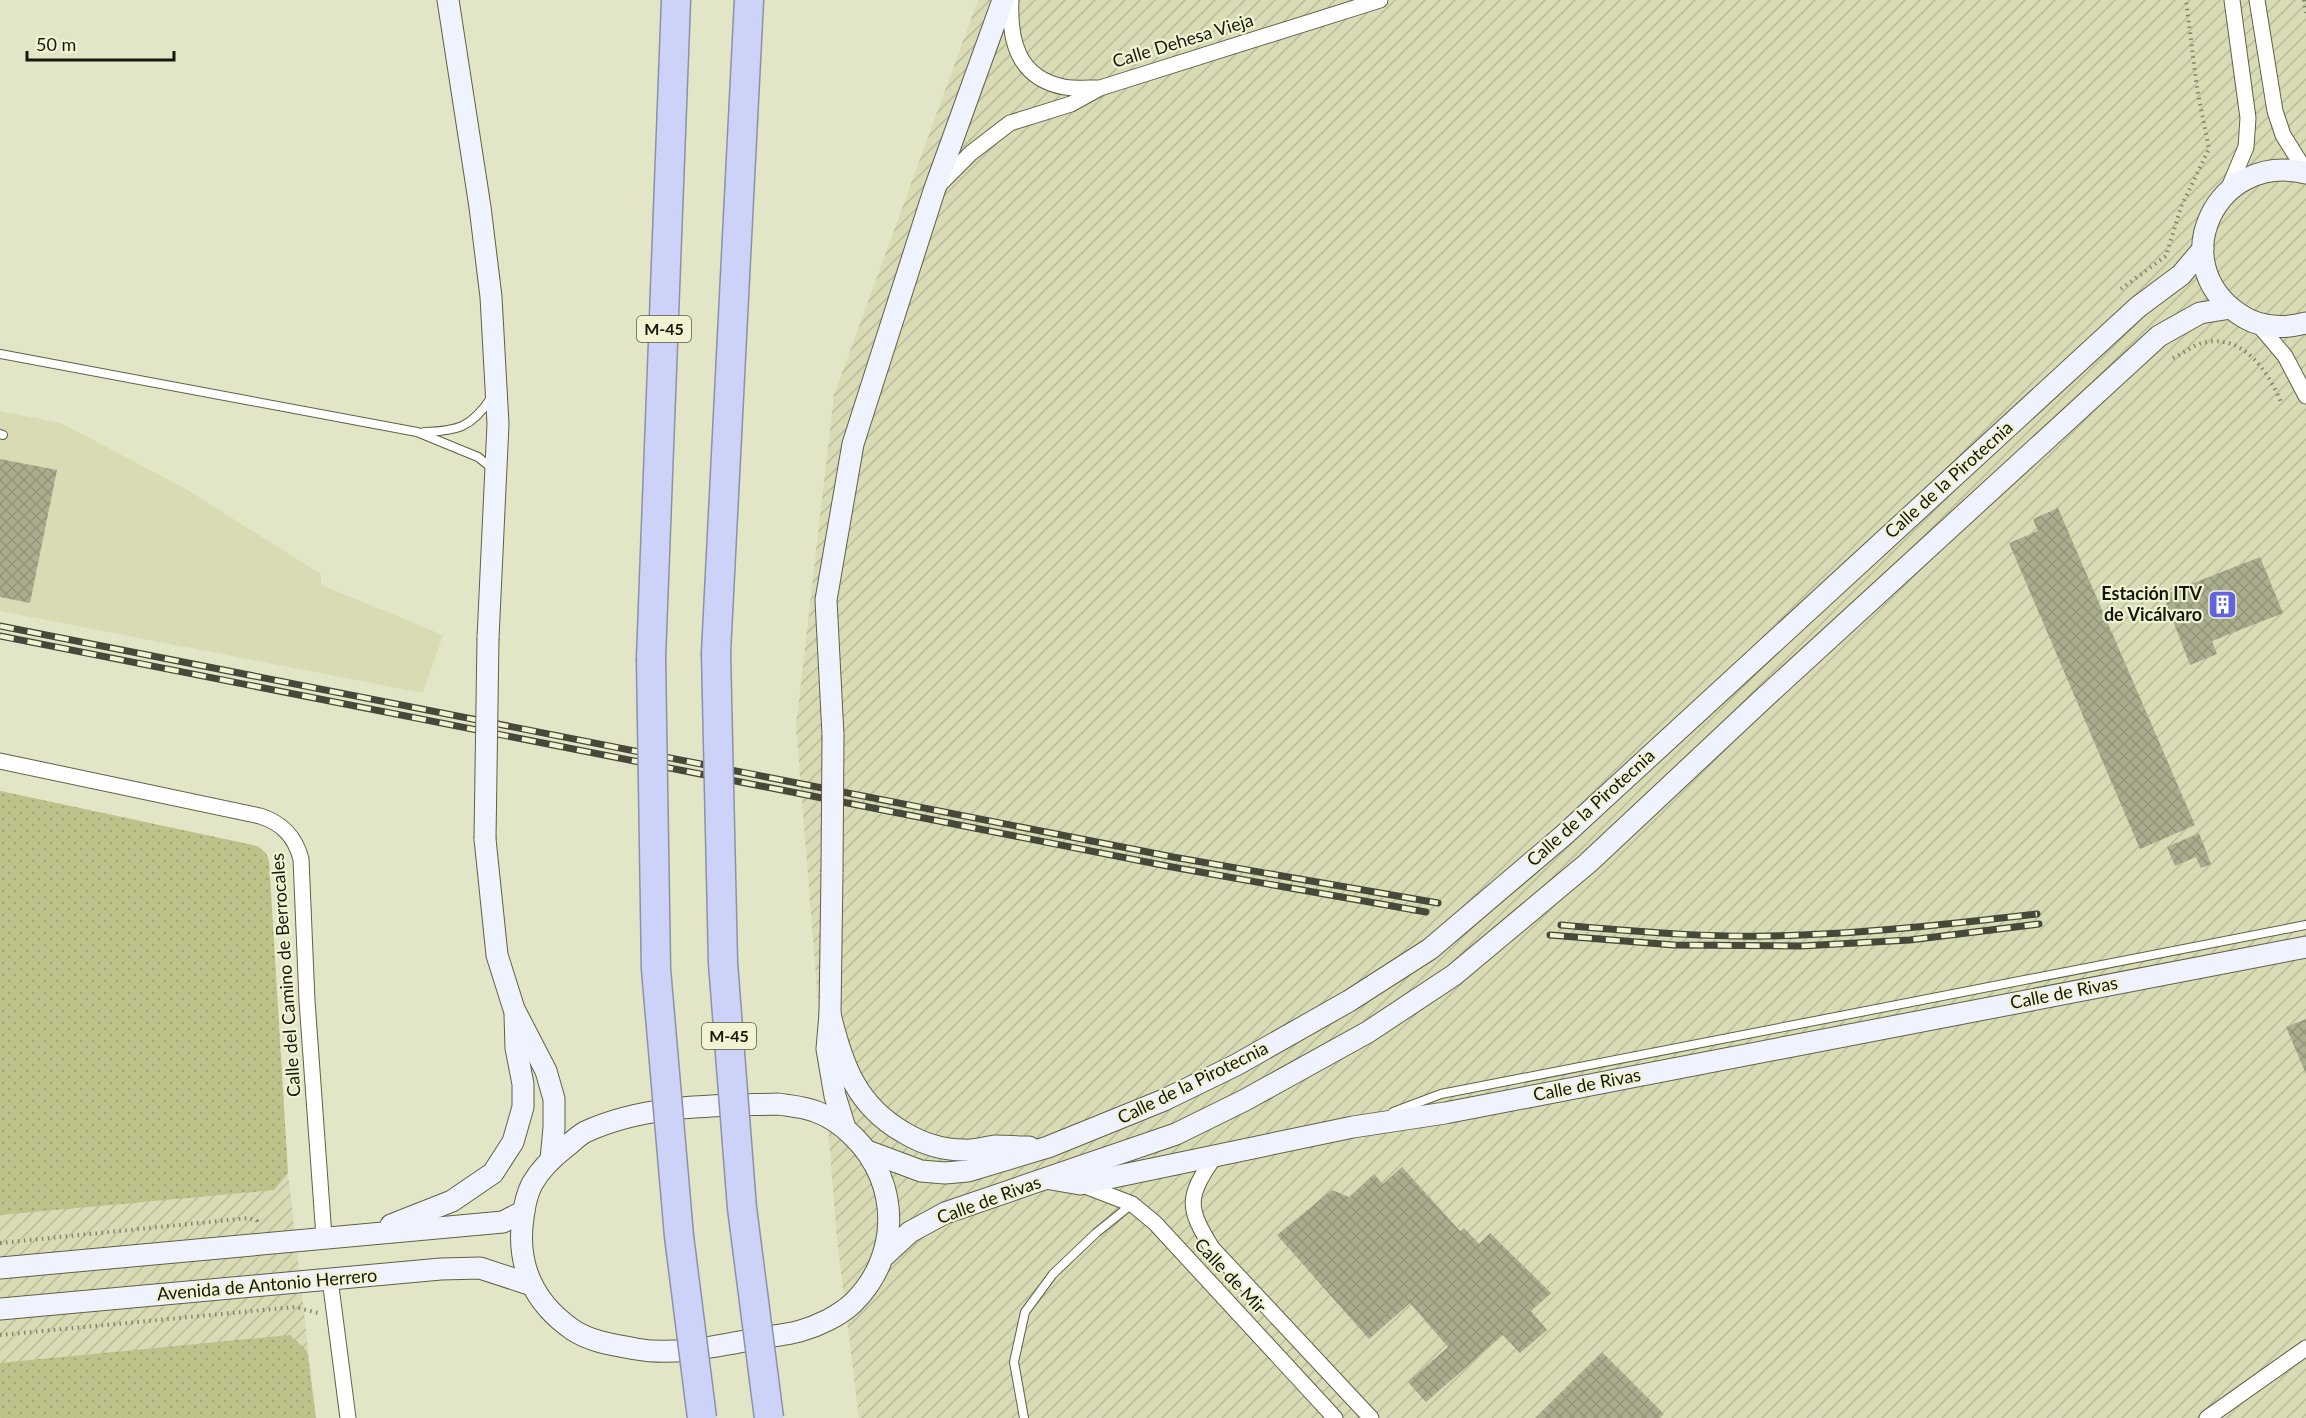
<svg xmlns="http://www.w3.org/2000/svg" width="2306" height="1418" viewBox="0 0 2306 1418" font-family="Lato,sans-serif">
<defs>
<pattern id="industrial-furrows" width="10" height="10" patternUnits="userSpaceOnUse" patternTransform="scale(1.5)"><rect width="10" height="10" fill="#d8dbb4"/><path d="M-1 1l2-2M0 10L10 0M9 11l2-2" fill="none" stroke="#b9bb9a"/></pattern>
<pattern id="grass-dots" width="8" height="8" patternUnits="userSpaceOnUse" patternTransform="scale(1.5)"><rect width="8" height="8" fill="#bec18a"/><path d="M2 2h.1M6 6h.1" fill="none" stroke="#a3a576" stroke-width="1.8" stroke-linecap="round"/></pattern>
<pattern id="building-cross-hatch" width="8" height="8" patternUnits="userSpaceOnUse" patternTransform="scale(1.5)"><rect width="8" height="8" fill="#abad8e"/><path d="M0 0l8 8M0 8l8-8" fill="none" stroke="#929479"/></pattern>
</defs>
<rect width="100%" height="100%" fill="#e3e6c6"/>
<polygon fill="#d8dbb4" points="0,411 61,423 184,488 321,574 321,585 443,635 423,693 0,611"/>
<g fill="url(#industrial-furrows)">
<polygon points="978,0 2306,0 2306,1418 859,1418 837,1239 796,726 834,395"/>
<polygon points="0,791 257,846 266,853 269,861 288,1173 316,1418 0,1418"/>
</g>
<g fill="url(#grass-dots)">
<polygon points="0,791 257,846 266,853 269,861 288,1173 274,1190 0,1215"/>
<polygon points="290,1335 307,1351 316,1418 0,1418 0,1363"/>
</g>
<g fill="url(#building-cross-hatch)">
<polygon points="0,459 57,470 30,603 0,597"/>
<polygon points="2058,508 2195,825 2140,849 2009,543 2038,531 2033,519"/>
<polygon points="2260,557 2283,613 2212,641 2217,654 2190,665 2163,595"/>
<polygon points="2199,833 2211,864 2201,868 2196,857 2175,866 2167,847"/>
<polygon points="2306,1019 2306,1074 2286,1027"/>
<polygon points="1402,1167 1460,1231 1464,1228 1479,1244 1490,1233 1551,1293 1531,1311 1547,1330 1520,1353 1503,1335 1426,1402 1408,1382 1448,1347 1410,1303 1369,1339 1277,1235 1332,1190 1349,1197 1374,1174 1383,1184"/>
<polygon points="1602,1352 1664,1414 1660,1418 1535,1418"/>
</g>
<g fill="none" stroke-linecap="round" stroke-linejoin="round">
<defs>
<g id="lane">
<polyline points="0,354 417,432 478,457 493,469"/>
<path d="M 424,432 C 458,431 472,427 491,398"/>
<polyline points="0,434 3,435"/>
<polyline points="1393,1112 1441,1094 2306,925"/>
<polyline points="1024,1418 1014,1362 1025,1312 1053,1274 1096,1233 1132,1204"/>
</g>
<g id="street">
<path d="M 1011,0 C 1009,41 1018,78 1064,87 C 1075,89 1087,88 1097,88"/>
<polyline points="2257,0 2275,111 2283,135 2306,172"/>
<polyline points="938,186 971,153 1010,123 1071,104 1100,88 1380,0"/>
<polyline points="2228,190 2246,147 2248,118 2232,0"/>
<polyline points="2257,323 2285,356 2306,396"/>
<path d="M 0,761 L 260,816 C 282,823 295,836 301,859 L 307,1001 L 324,1237"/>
<path d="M 1215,1156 C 1187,1197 1186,1206 1212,1248 L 1371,1418"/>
<polyline points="1080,1184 1132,1204 1155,1223 1335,1418"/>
<polyline points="330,1279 348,1418"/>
<polyline points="2207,1418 2306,1348"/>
</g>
<g id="secondary">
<polyline points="448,0 480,207 491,297 498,424 488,638"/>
<path d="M 2306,173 C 2217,151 2163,262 2239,314 C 2259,328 2283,329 2306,323"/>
<polyline points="833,735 826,600 853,444 934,191 1003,0"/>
<polyline points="485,839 497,955 514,1009 546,1071 554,1099 554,1128 551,1159"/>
<polyline points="832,872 830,1014 827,1049 835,1096 845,1128"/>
<path d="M 830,1014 C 842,1064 856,1105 903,1132 C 921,1143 943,1150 964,1150 C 975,1151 986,1147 996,1146 C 1007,1146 1018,1147 1029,1147"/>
<path d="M 778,1104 C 791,1106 805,1107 817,1112 C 831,1117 844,1127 854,1137 C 901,1184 900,1257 853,1303 C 839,1316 818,1326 800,1331 C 786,1335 770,1336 755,1339 C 717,1346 674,1356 636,1349 C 615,1345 591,1342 573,1330 C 534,1303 516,1265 523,1218 C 524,1208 527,1194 532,1184 C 540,1170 553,1157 566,1147 C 572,1142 578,1136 585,1132 C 645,1104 714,1106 778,1104 Z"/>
<polyline points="870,1152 921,1171 945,1173 968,1171 1048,1147 1164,1100 1236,1065 1349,1001 1430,949 1564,835 2138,307 2181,275 2203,249"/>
<polyline points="1051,1179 1080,1184 1353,1127 1445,1113 2306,947"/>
<polyline points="391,1225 452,1201 493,1173 513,1142 523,1107 523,1084 516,1048 515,1015"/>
<polyline points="884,1256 910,1232 945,1213 1176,1134 1245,1100 1368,1032 1454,975 1588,863 1764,698 2159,336 2200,313 2231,308"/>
<polyline points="0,1268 503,1222 524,1211"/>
<polyline points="0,1309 441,1269 480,1268 532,1285"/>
</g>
<g id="highway">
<polyline points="716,653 749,0"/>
<polyline points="651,658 676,0"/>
</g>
</defs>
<use href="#lane" stroke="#5f6145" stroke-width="10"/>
<use href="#street" stroke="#5f6145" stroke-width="17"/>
<use href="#secondary" stroke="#5f6145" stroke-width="23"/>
<use href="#highway" stroke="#8d91a6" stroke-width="31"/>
<g stroke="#82846e" stroke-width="4" stroke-dasharray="1.5 4.5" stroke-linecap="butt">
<polyline points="2304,0 2306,13"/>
<polyline points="2121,289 2166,256 2181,207 2209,149 2197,88 2186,0"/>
<path d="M 2173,358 C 2182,354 2192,346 2202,343 C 2242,332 2268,371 2281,402"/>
<polyline points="0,1243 249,1218 257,1221 257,1226"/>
<polyline points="0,1335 295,1307 318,1313"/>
</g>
<use href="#lane" stroke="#fff" stroke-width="8"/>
<use href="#street" stroke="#fff" stroke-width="15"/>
<use href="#secondary" stroke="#f0f2fd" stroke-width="21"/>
<use href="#highway" stroke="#ccd2f8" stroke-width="28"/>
<defs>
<g id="rail">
<polyline points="0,626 1173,857 1438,903"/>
<polyline points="0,636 1172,867 1426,912"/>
<path d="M 1561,925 C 1641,932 1721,939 1801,935 C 1880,932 1958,923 2037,914"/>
<polyline points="1550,935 1674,945 1801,946 1910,940 2039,924"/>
</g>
</defs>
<use href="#rail" stroke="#474839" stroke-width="7"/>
<use href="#rail" stroke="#f1f3d3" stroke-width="4.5" stroke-dasharray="14" stroke-linecap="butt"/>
<defs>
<g id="secondary-bridge">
<polyline points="485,839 488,638"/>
<polyline points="832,872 833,735"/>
</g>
<g id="highway-bridge">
<polyline points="716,653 723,963 742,1208 769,1418"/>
<polyline points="651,658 656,969 679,1236 702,1418"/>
</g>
</defs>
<use href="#secondary-bridge" stroke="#5f6145" stroke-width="23" stroke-linecap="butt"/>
<use href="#highway-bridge" stroke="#8d91a6" stroke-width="31" stroke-linecap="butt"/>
<use href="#secondary-bridge" stroke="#f0f2fd" stroke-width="21"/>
<use href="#highway-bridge" stroke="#ccd2f8" stroke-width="28"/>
</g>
<defs>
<symbol id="building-square" viewBox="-11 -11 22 22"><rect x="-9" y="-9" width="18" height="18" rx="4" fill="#6164dc" stroke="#f1f3d3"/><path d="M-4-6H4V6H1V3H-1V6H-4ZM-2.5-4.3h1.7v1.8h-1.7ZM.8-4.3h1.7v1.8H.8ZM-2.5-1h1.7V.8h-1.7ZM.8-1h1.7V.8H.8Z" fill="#fff"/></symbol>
</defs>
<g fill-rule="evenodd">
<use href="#building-square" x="2206" y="588" width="33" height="33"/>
</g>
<g text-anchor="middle" stroke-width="4.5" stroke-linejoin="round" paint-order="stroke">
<g fill="#f1f3d3" stroke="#585a48" stroke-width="1.5">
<rect x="637" y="316" width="54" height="26" rx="4.5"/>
<rect x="702" y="1023" width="54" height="26" rx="4.5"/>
</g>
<g font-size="16" font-weight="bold" fill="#17180d">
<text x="664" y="335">M-45</text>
<text x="729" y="1042">M-45</text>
</g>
<g font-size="18" fill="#17180d" stroke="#f1f3d3">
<text transform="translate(1183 41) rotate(-17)" y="6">Calle Dehesa Vieja</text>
<text transform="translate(1949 480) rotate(-42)" y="6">Calle de la Pirotecnia</text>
<text transform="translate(1591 808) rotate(-42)" y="6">Calle de la Pirotecnia</text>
<text transform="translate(286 975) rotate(-94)" y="6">Calle del Camino de Berrocales</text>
<text transform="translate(2064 993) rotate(-11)" y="6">Calle de Rivas</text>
<text transform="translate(1193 1083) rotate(-26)" y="6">Calle de la Pirotecnia</text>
<text transform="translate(1587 1085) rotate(-11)" y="6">Calle de Rivas</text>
<text transform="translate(989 1200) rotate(-20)" y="6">Calle de Rivas</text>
<text transform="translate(1230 1276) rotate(47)" y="6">Calle de Mir</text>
<text transform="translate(267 1285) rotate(-5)" y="6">Avenida de Antonio Herrero</text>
</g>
<g font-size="18" font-weight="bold" fill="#17180d" stroke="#f1f3d3" text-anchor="end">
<text x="2202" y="600">Estación ITV<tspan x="2202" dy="21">de Vicálvaro</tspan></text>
</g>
</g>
<path d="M27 51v9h147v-9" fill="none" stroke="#17180d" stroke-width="3"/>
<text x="36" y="51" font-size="18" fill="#17180d" stroke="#f1f3d3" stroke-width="4.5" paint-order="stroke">50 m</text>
</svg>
